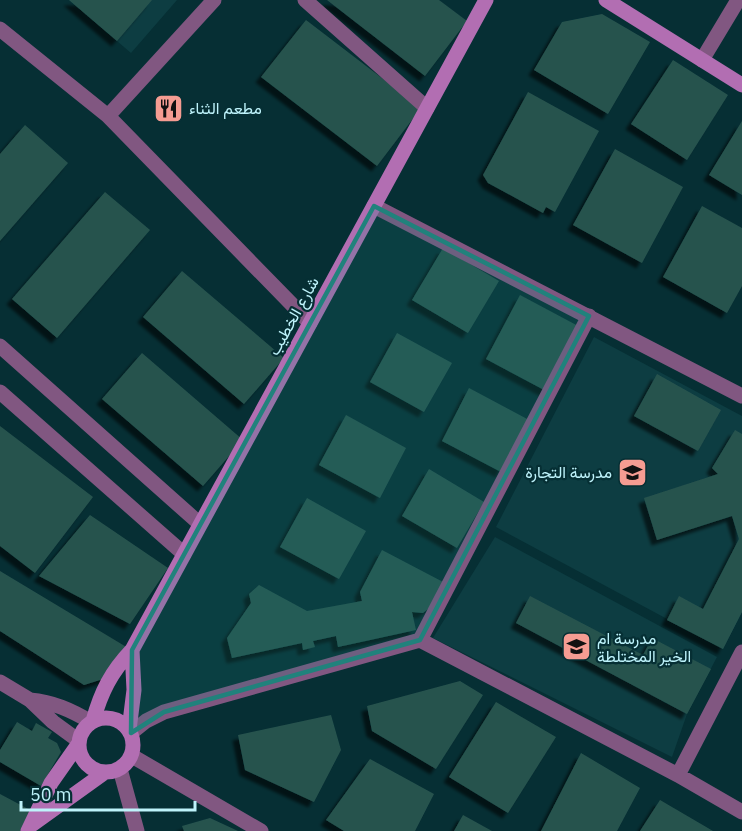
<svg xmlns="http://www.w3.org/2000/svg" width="742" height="831" font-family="'IBM Plex Sans',Vazirmatn,sans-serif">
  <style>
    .built { fill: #0d3d42 }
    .building { fill: #27534e; filter: url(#shadow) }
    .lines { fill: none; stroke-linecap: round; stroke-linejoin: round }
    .street { stroke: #815781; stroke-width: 15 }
    .secondary { stroke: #b26eb2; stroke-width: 15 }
    .marked { fill: #20827c; fill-opacity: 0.2; stroke: #20827c; stroke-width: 4.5; stroke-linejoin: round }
    .labels { text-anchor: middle; stroke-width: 4.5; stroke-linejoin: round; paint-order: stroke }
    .poi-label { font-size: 16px; fill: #bef3fb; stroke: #062f34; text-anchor: start }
    .street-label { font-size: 16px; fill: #bef3fb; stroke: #062f34 }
  </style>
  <defs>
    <filter id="shadow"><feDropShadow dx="-5.5" dy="5.5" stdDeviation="1.5" flood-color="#0009"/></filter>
  </defs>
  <rect width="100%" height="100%" fill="#062f34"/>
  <path class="built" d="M69,0H177L131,53Z
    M594,337L742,416V612L723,649L496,527Z
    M495,537L717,657L687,714L672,757L433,638Z"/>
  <path class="building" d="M69,0H152L117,41Z
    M327,0H439L467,21L425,76Z
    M602,14L650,42L608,114L534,70L562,22Z
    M306,20L421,108L377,166L261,77Z
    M673,60L728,95L687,160L631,124Z
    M528,92L599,131L555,212L546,207L543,213L488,183L483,175Z
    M742,121V195L709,175Z
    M25,125L68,163L0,241V154Z
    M615,149L683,187L642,263L573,225Z
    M105,192L150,230L57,338L12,299Z
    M702,206L742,228V286L727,313L663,277Z
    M443,248L499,281L468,333L412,300Z
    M182,271L284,358L244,404L143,317Z
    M520,295L580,327L546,391L486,359Z
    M397,333L452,363L424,412L370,382Z
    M142,353L243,440L203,486L102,399Z
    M657,374L721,410L698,451L634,416Z
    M469,388L529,420L501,472L442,441Z
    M346,415L406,448L380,498L319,465Z
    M0,426L93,497L35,573L0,546Z
    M735,430L742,434V612L723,649L667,620L679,596L703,609L739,539L732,516L657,540L644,498L718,474L712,468Z
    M429,469L484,502L457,548L402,516Z
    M307,498L366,531L339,579L280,547Z
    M90,515L168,568L130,624L39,576Z
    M382,550L445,583L433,605L423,613L412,612L416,630L338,647L336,636L313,641L315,647L303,650L302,643L232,658L227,638L251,603L249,594L259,585L307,611L362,601L360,592Z
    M0,571L133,651L119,674L84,685L0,631Z
    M530,596L643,655L652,638L711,669L687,714L516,623Z
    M460,681L483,695L436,769L372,731L367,706Z
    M496,702L556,737L508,813L449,777Z
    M331,715L341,750L314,802L245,770L238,735Z
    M17,722L32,731L36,723L52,732L48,738L57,743L61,752L41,786L0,762V750Z
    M581,753L640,788L617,831H541Z
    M370,759L434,794L415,831H344L326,820Z
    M0,794L32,811L21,831H0Z
    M660,800L713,831H640Z
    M463,815L492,831H454Z
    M210,818L238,831H184L182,826Z"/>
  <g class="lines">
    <path class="street" d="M305,0L427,108
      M0,29L108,116L310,323
      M702,60L738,0
      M108,116L214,0
      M374,206L742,396
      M589,316L420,640L678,775L742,652
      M0,346L200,524
      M0,392L184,554
      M0,682L30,700L53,722L79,741
      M30,700C53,702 71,710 91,722
      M131,733L146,721L164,712L420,640
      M132,756L261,831
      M120,769L137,831
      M678,775L742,812"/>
    <path class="secondary" d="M606,0L742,85
      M79 745a27 27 0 1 1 54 0a27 27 0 1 1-54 0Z
      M93,721C101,692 111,672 132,650L486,0
      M129,730L134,690L132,650
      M33,824L104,773
      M28,831L51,783L79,743"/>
  </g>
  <path class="marked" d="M374,206L589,316L420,640L164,712L131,733L132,650Z"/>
  <defs>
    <symbol id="restaurant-square" viewBox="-11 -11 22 22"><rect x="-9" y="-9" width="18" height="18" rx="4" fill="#f59c92" stroke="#062f34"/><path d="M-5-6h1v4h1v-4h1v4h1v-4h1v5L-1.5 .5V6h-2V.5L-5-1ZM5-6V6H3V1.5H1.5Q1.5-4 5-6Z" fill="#111"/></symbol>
    <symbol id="school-square" viewBox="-11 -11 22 22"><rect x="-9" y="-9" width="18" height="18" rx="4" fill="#f59c92" stroke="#062f34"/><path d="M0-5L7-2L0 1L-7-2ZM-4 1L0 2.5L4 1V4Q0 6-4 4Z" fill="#111"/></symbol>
  </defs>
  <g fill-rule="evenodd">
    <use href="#restaurant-square" x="152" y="92" width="33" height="33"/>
    <use href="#school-square" x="616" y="456" width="33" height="33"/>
    <use href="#school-square" x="560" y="630" width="33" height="33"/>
  </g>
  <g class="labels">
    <g class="poi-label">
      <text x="189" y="114">مطعم الثناء</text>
      <text x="612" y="478" text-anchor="end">مدرسة التجارة</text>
      <text x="597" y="644">مدرسة ام<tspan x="597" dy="18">الخير المختلطة</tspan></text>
    </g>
    <g class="street-label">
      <text transform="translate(293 316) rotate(-61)" y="6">شارع الخطيب</text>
    </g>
  </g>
  <path d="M21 801v9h174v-9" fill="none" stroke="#bef3fb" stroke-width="3"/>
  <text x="30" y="801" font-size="18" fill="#bef3fb" stroke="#062f34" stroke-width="4.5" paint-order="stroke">50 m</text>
</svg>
